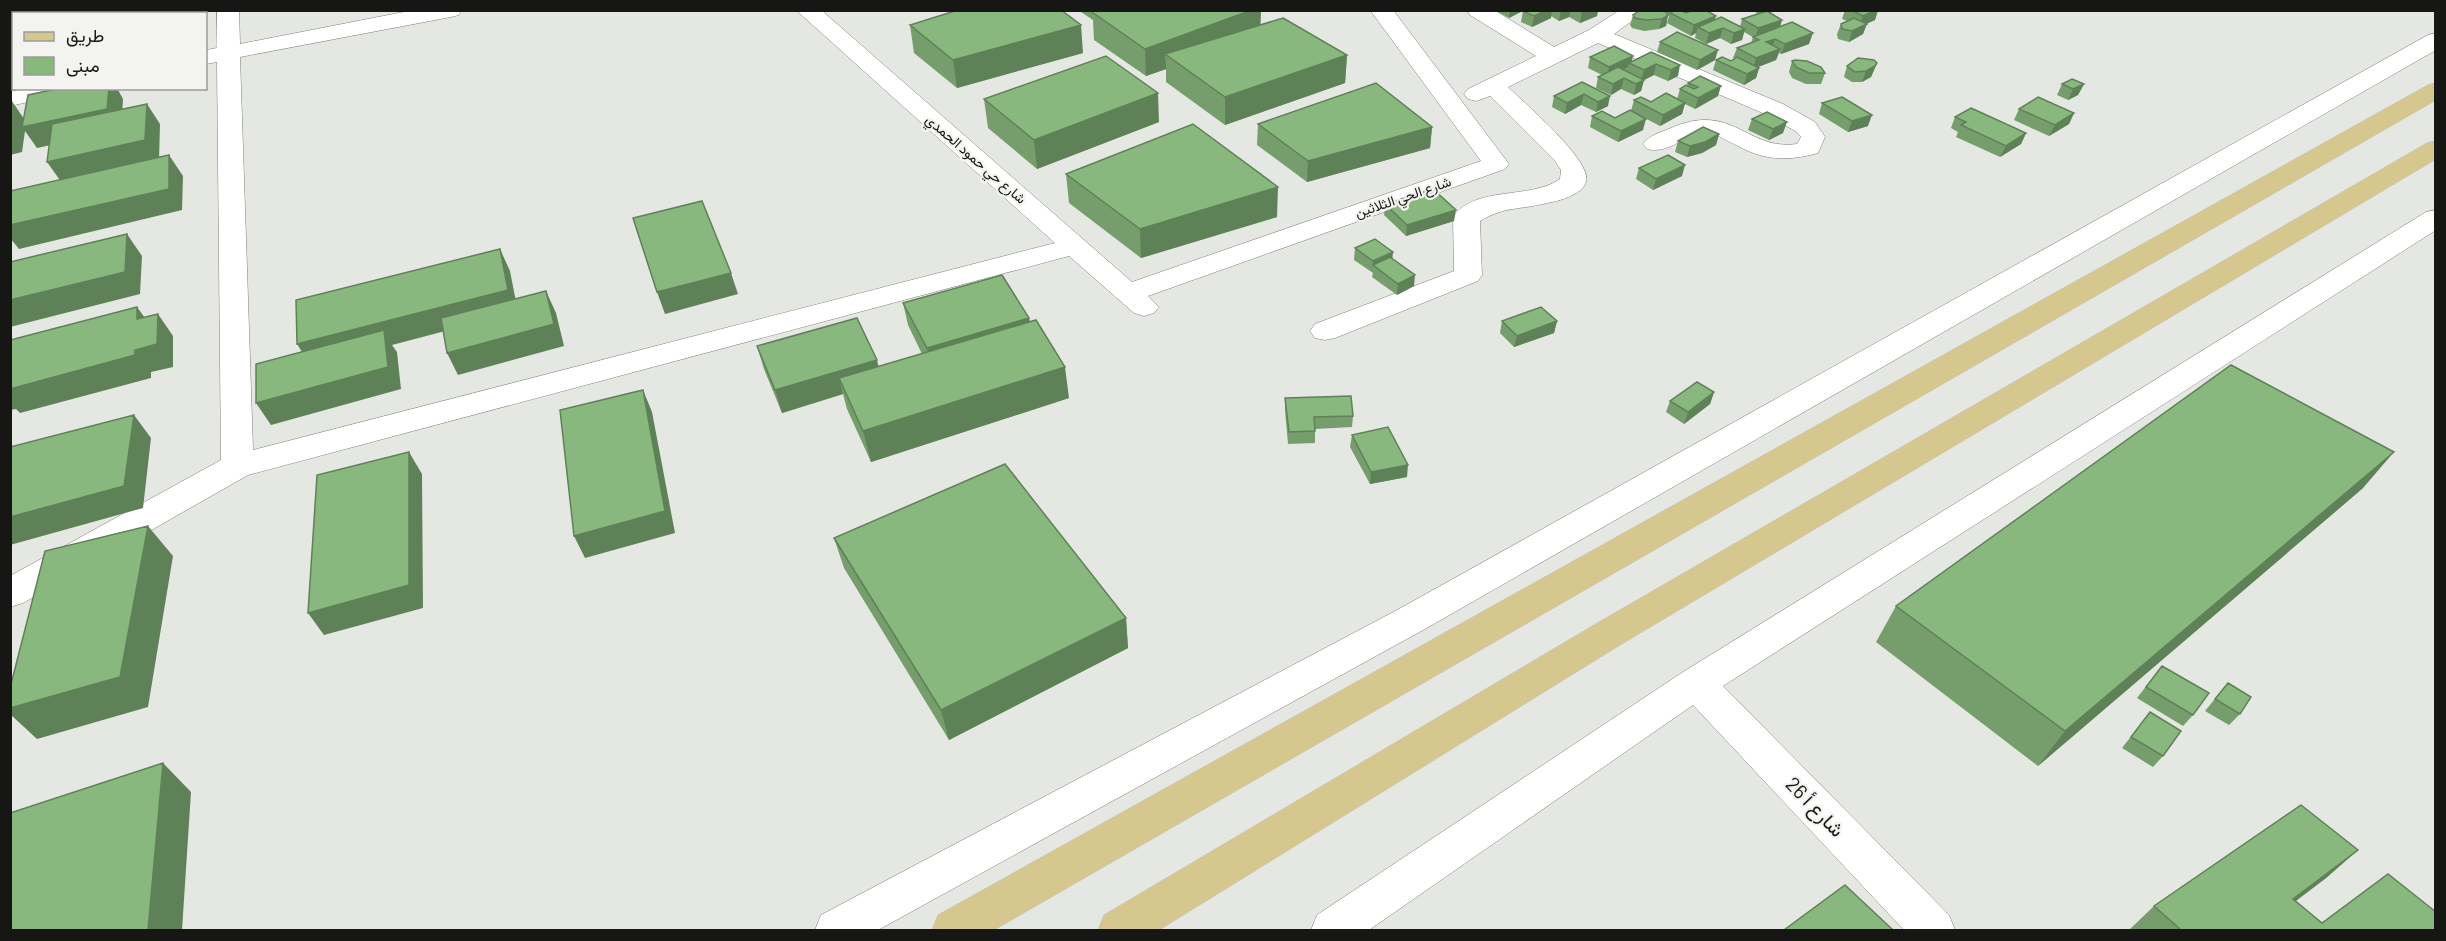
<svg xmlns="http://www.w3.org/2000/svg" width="2446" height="941" font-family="Barlow,Vazirmatn,sans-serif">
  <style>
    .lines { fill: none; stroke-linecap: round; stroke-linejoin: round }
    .minor-casing { stroke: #7f807c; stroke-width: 1 }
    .major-casing { stroke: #c2c3c2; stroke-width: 1 }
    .minor { fill: #fff; fill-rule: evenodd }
    .major { fill: #d5c78d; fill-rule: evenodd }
    .wall { fill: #759e6c }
    .shaded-wall { fill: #5f8158 }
    .building { fill: #88b87d; stroke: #5f8158; stroke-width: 1.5 }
    .labels { text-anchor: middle; stroke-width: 4.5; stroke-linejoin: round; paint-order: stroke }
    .far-street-label { font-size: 14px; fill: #161715; stroke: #f3f4ef }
    .near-street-label { font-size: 20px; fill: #161715; stroke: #f3f4ef }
  </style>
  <rect width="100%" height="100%" fill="#e5e7e2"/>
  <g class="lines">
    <defs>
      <path id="minor" d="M217,10H239L240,44L414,10H462L459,15L451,17L240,57L253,450L1055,243L796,10H821L1132,282L1481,161L1370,10H1393L1509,164L1505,169L1148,296L1159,307L1154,313L1144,316L1134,313L1069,256L248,475L23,603L10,607V576L221,460L217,62L206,64V50L217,48Z
        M1467,10H1494L1554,47L1589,30L1620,10H1647L1614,34L1783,104L1815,122L1825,137L1818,153C1789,161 1765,161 1738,146C1729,142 1718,134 1708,133C1686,132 1670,155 1647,149L1643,144C1649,135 1662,132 1671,128C1733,101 1746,151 1797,144L1801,137L1797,132L1765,114L1598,43L1508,87C1524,103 1593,161 1586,182C1582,195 1559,201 1547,203C1520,210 1505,206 1480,221L1482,275L1478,281L1335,338L1325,340L1315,338L1310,331L1315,324L1454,271L1453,217C1475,185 1531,200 1560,179L1561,170L1555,161L1490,96L1476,101L1468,99L1464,94L1468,89L1536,56L1470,15Z
        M2436,33V50L1425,629L878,930H815L821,915L1399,609L2428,35Z
        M25,88H73L69,93L10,106V92Z
        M2436,210V230L1723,686L1949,915L1955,930H1904L1693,705L1369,930H1311L1317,915L1683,672L2426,212Z"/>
      <path id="major" d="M2436,83V100L994,930H932L938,915L2428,85Z
        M2436,141V159L1620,645L1159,930H1098L1104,915L1594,625L2427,143Z"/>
    </defs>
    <use href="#minor" class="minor-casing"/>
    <use href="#major" class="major-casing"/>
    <use href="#minor" class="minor"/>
    <use href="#major" class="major"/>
  </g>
  <path class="wall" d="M1078,10H1261L1260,25L1347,55L1345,83L1225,125L1166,82V69L1146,76L1094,40L1093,20Z
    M1494,10H1598L1597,16L1580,23L1569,17L1559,21L1551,16V18L1532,27L1521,22L1523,11L1509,18Z
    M1647,10H1689V12L1740,27L1742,19L1759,14L1751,10H1775L1770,13L1780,27L1809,44L1781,54L1779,53L1776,60L1758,67L1759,68L1756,78L1744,85L1713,70L1716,60L1731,61L1734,59L1733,58L1737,48L1751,43L1753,37L1744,32L1742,40L1731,44L1720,38L1706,44L1695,38L1696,33L1691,36L1667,23L1669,16L1668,15L1666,26L1659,29L1644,31L1632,28L1630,25L1633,15Z
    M1845,10H1878L1875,20L1866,24L1863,34L1849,42L1838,39L1837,34L1841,24L1847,21L1842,19Z
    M910,25L1083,53L957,88L914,53Z
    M1660,42L1715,60L1697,70L1657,52Z
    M1651,52L1678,76L1668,81L1654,75L1644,80L1641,91L1634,95L1621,89L1611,95L1596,88L1598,77L1602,75L1588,68L1590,57L1633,56L1631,62Z
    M1792,61L1825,73L1821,84H1806L1792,78L1789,72Z
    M1877,63L1871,77L1862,82H1852L1844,77L1847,66Z
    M1582,82L1608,106L1596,112L1581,105L1565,114L1552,107L1554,96Z
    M1688,83L1718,96L1695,109L1685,104L1682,114L1660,126L1631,111L1634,100L1651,102L1677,99L1680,89L1687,86Z
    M2062,84H2084L2078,95L2068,100L2057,95Z
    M984,99L1159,122L1037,169L988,128Z
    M1822,103L1868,126L1848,132L1819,114Z
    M2019,109L2074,113L2069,124L2049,136L2014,120Z
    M1592,116L1615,118L1643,130L1618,142L1590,127Z
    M1955,117L2026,133L2021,144L2000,157L1956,137L1958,132L1951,128Z
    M1752,119L1783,133L1769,140L1748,130Z
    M1258,124L1432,127L1430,148L1307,182L1257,145Z
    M1719,134L1716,145L1702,153L1687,157L1675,152L1678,141Z
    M1639,168L1682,176L1653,190L1636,179Z
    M1066,174L1277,217L1141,258L1069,203Z
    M1385,204L1454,221L1406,236L1384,215Z
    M1355,248L1393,259L1414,286L1397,295L1372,277L1373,273L1354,260Z
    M903,303L1029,318L1030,322L1069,398L871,462L847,409L843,394L782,413L764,369L757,346L878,367L922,354L908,325Z
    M1502,321H1557L1554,333L1514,347L1500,333Z
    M1714,392L1710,404L1684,424L1666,412L1670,401Z
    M1285,398L1353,416L1352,427L1315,429V443L1288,444L1285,410Z
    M1352,435L1407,477L1370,484L1350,447Z
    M2363,488L2038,766L1876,642L1896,606Z
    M834,538L1126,618L1128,648L949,740L844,568Z
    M2162,666L2193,715L2183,726L2137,698Z
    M2228,683L2240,714L2229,725L2205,711Z
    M2150,712L2163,756L2153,767L2122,748Z
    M2358,850L2326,878L2296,901L2322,923L2436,930H2129L2154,906Z"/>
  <path class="shaded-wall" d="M10,10H18V14H14V26H10Z
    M149,10H161V14H149Z
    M1252,10H1261L1260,35L1165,54L1166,69L1146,76L1145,49Z
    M1510,10H1524L1509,18Z
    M1547,10H1552L1551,18L1532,27L1534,16Z
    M1561,10H1571L1569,17L1559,21Z
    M1587,10H1598L1597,16L1580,23L1582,12Z
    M1679,10H1689L1688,14Z
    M1766,10H1775L1764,16Z
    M1876,10H1878L1875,20L1859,27L1863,16Z
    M1668,15L1666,26L1659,29L1662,19Z
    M1716,16L1713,26L1698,27L1696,33L1691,36L1694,25Z
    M1782,20L1779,31L1755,39L1758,28Z
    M1867,24L1863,34L1849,42L1852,31Z
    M1081,25L1083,53L957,88L953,60Z
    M1723,28L1720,38L1706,44L1709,33Z
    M1745,29L1742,40L1731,44L1734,33Z
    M10,32L14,36V48L10,65Z
    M1813,33L1809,44L1781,54L1785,44Z
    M1775,39L1772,49L1766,42Z
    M1780,49L1776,60L1753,69L1756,58Z
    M1718,50L1715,60L1697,70L1700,60Z
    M1347,55L1345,83L1225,125V97Z
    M1633,56L1631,64L1629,63L1628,67L1607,78L1609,67Z
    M1877,63L1871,77L1862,82L1866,71Z
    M1656,64L1654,75L1644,80L1641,91L1634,95L1636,84L1641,81L1644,70Z
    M1680,65L1678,76L1668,81L1671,70Z
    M1759,68L1756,78L1744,85L1747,74Z
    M1624,78L1621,89L1611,95L1613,84Z
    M2084,84L2078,95L2068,100L2073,89Z
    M1721,86L1718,96L1695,109L1698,98Z
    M109,88H117L123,99L121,130L37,148L25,131L22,152L10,155V110L12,101L26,122Z
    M1158,93L1159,122L1037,169L1034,140Z
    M1584,94L1581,105L1565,114L1567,103Z
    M1610,96L1608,106L1596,112L1598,102Z
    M1685,103L1682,114L1660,126L1663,115Z
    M147,104L160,124L159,161L62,183L47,162Z
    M2074,113L2069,124L2049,136L2055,125Z
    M1872,115L1868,126L1848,132L1852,121Z
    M1646,119L1643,130L1618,142L1621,131Z
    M1787,122L1783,133L1769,140L1773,129Z
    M1432,127L1430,148L1307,182L1308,161Z
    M2026,133L2021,144L2000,157L2006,146Z
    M1719,134L1716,145L1702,153L1687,157L1690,146Z
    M169,155L183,176L182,210L19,249L10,238V225Z
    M1685,165L1682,176L1653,190L1656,179Z
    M1278,187L1277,217L1141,258L1140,229Z
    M1456,210L1454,221L1406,236L1407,225Z
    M127,234L142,256L140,294L10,327V300Z
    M500,249L510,271L518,312L392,345L397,352L401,389L271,425L256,403L311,366L297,344Z
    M1393,252L1392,263L1373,265L1372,273L1373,261Z
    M731,273L738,294L665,314L657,292Z
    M1415,275L1414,286L1397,295L1398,284Z
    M546,291L556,313L564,346L458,375L447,353Z
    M137,307L153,329L137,319Z
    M158,314L173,336V367L151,372V378L20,413L16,409L10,410V389L135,350Z
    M1029,318L1032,340L931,370L927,348Z
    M1557,321L1554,333L1514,347L1517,336Z
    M877,360L882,382L839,378L843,394L782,413L775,390Z
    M1065,367L1069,398L871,462L863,431Z
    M643,390L652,412L675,533L585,558L574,536Z
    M1714,392L1710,404L1684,424L1688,412Z
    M134,415L151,438L143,508L10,545V517Z
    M409,452L422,474L423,608L324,635L308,613Z
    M2394,452L2363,488L2038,766L2065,731Z
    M1408,465L1407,477L1370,484L1371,472Z
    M148,526L173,556L148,707L37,739L10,714V708Z
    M1126,618L1128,648L949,740L941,710Z
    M163,763L191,792L182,930H148Z
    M2358,850L2326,878L2262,926L2293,899Z"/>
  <path class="building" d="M43,10H149V14H42Z
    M958,10H1061L1081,25L953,60L910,25Z
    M1097,10H1252L1145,49L1092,12Z
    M1524,10H1547L1534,16L1523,11Z
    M1658,10L1666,12L1668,15L1662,19L1646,20L1635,18L1633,15L1639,11Z
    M1675,10H1680L1686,13L1693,10H1705L1716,16L1694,25L1670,13Z
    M1851,10H1876L1863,16Z
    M1767,11L1782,20L1758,28L1742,19Z
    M1721,17L1745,29L1734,33L1723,28L1709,33L1698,27Z
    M1283,18L1347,55L1225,97L1165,54Z
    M1854,18L1867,24L1852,31L1842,29L1841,24Z
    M1792,22L1813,33L1785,44L1775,39L1766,42L1780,49L1756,58L1737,48L1759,40L1753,37Z
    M1677,32L1718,50L1700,60L1660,42Z
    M1614,46L1633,56L1609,67L1590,57Z
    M1651,52L1680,65L1671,70L1656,64L1644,70L1629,63Z
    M1106,56L1158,93L1034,140L984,99Z
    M1722,57L1731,61L1737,57L1759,68L1747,74L1716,60Z
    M1858,58L1874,60L1877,63L1875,66L1866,71L1855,72L1847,66Z
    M1795,60L1807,61L1821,67L1825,73H1809L1796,67L1792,61Z
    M1618,67L1644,80L1636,84L1624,78L1613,84L1598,77Z
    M1700,76L1721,86L1698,98L1680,89L1686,85L1694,89L1698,87L1688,83Z
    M2072,79L2084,84L2073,89L2062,84Z
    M1582,82L1610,96L1598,102L1584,94L1567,103L1554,96Z
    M1376,83L1432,127L1308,161L1258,124Z
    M61,88H109L107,109L22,127L28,95Z
    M1666,93L1685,103L1663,115L1634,100L1641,97L1651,102Z
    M1842,97L1872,115L1852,121L1822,103Z
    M2038,97L2074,113L2055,125L2019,109Z
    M147,104L145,140L47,162L52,124Z
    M1971,108L2026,133L2006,146L1961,125L1966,122L1955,117Z
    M1630,110L1646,119L1621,131L1592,116L1602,111L1615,118Z
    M1767,112L1787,122L1773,129L1752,119Z
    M1193,124L1278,187L1140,229L1066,174Z
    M1703,127L1719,134L1705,142L1690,146L1678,141Z
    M169,155V189L10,225V191Z
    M1668,155L1685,165L1656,179L1639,168Z
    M1433,189L1456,210L1407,225L1385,204Z
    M702,201L731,273L657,292L633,218Z
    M127,234L125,272L10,300V262Z
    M1375,239L1393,252L1373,261L1355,248Z
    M500,249L508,290L297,344L296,300Z
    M1390,257L1415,275L1398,284L1373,265Z
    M1002,275L1029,318L927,348L903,303Z
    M546,291L554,324L447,353L441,318Z
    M137,307V319L158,314L157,344L135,350V355L10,389V340Z
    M1541,307L1557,321L1517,336L1502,321Z
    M857,318L877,360L775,390L757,346Z
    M1036,320L1065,367L863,431L839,378Z
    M384,330L388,367L256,403V364Z
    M2231,365L2394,452L2065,731L1896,606Z
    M1697,382L1714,392L1688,412L1670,401Z
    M643,390L665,511L574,536L560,410Z
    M1351,396L1353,416L1314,417L1315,431L1289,432L1285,398Z
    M134,415L124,486L10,517V447Z
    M1388,427L1408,465L1371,472L1352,435Z
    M409,452V585L308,613L317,475Z
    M1005,464L1126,618L941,710L834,538Z
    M148,526L120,677L10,708V688L45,551Z
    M2162,666L2209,693L2193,715L2146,687Z
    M2228,683L2251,697L2240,714L2215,699Z
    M2150,712L2181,731L2163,756L2131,737Z
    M163,763L148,930H10V813Z
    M2301,805L2358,850L2293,899L2322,923L2388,874L2436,912V930H2181L2154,906Z
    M1845,885L1893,930H1784Z"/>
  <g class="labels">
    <g class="far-street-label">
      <text transform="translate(976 159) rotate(41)" y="5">شارع حي حمود الحمدي</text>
      <text transform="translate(1403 197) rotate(-19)" y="5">شارع الحي الثلاثين</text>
    </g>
    <g class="near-street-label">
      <text transform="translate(1815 807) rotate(46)" y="7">شارع أ 26</text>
    </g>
  </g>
  <rect width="2446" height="941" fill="none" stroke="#161715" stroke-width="24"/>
  <rect x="12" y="12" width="195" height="78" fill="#f3f4ef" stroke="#9b9c98" stroke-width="1.5"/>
  <rect x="24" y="32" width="30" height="9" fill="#d5c78d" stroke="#9b9c98" stroke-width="1.5"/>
  <text x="66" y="42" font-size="18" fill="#161715">طريق</text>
  <rect x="24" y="57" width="30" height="18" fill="#88b87d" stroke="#9b9c98" stroke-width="1.5"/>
  <text x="66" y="72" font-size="18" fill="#161715">مبنى</text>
</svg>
